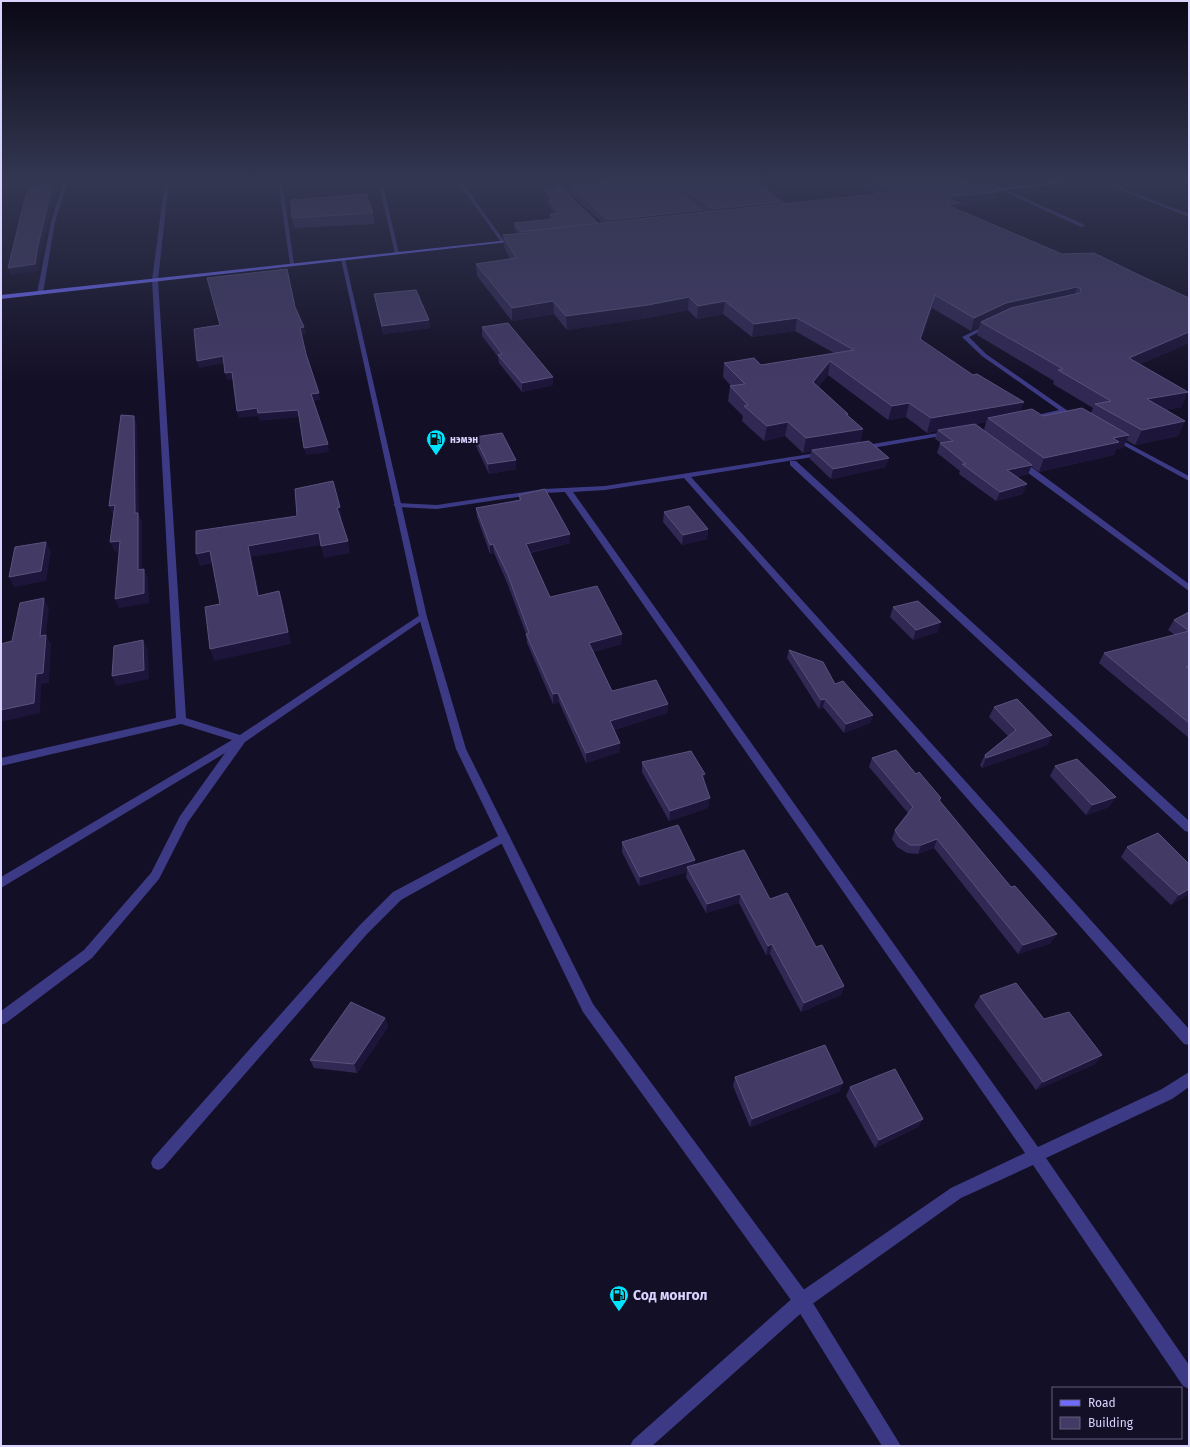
<svg xmlns="http://www.w3.org/2000/svg" width="1190" height="1447" font-family="'Fira Sans',sans-serif">
  <style>
    .lines { fill: none; stroke-linecap: round; stroke-linejoin: round }
    .service { fill: #3d3a85; fill-rule: evenodd }
    .minor { fill: #3d3a85; fill-rule: evenodd }
    .tertiary { fill: #3d3a85; fill-rule: evenodd }
    .secondary { fill: #6f6bff; fill-rule: evenodd }
    .wall { fill: #312854; fill-rule: evenodd }
    .shaded-wall { fill: #1d163a }
    .building { fill: #433a66; stroke: #5a527e }
    .labels { text-anchor: middle; stroke-width: 4; stroke-linejoin: round; paint-order: stroke }
    .far-poi-label { font-size: 10px; font-weight: bold; fill: #d9d4ff; stroke: #130f26; text-anchor: start }
    .near-poi-label { font-size: 14px; font-weight: bold; fill: #d9d4ff; stroke: #130f26; text-anchor: start }
  </style>
  <rect width="100%" height="100%" fill="#130f26"/>
  <g class="lines">
    <path class="service" d="M1002,188L1085,225V226L1081,227L1001,190Z
      M504,833L508,834L510,837L508,840L401,900L367,934L163,1168L158,1170L153,1168L151,1163L153,1158L359,926L393,892Z"/>
    <path class="minor" d="M64,181H68L55,222L43,293L40,295L37,293L51,222Z
      M165,181H169L158,280L186,718L240,735L420,615H426L427,617L245,742L188,822L159,879L92,958L6,1023L1,1025V1011L84,950L151,873L180,816L225,753L1,888V877L232,740L181,724L1,766V758L176,718L152,280Z
      M278,181H282L294,264L292,265L290,264Z
      M378,181H382L399,254L395,253Z
      M457,181H461L505,242H501Z
      M551,181H555L572,196V198H568Z
      M746,181H751L796,210L792,211Z
      M854,181H859L894,200L890,201Z
      M981,181H986L1004,189L1001,190Z
      M988,324L993,325L969,337L986,354L1068,411V413L1028,419V417L1059,410L982,356L962,337Z
      M950,431L952,432V434L861,450L858,448L861,446Z
      M1114,436L1189,476V481L1112,439L1111,438Z
      M823,452L827,454L825,455L691,477L1189,1029V1045L1184,1044L684,478L605,490L573,492L1038,1147L1162,1089L1189,1072V1087L1172,1099L1046,1158L1189,1365V1389L1183,1386L1033,1165L961,1198L808,1307L652,1446H630L633,1440L796,1295L951,1188L1025,1153L565,492L544,493L437,509L397,507L393,505L397,503L437,505L544,489L605,486Z
      M1016,460H1022L1189,584V591L1016,464Z
      M790,461H796L1189,821V832L1185,831L790,465Z"/>
    <path class="tertiary" d="M1098,181H1103L1189,214V217Z
      M343,258L345,259L427,617L466,749L593,1004L808,1295L901,1446H882L796,1307L583,1012L456,749L419,617L341,259Z"/>
    <path class="secondary" d="M1067,181H1080L980,192L978,191Z
      M519,239L517,241L1,299V295Z"/>
  </g>
  <path class="wall" d="M604,181H755L780,204L885,193L863,181H966L970,183V184L995,202L958,206L957,210L1189,343L1140,364L1182,407L1165,410L1185,421L1178,436L1135,445L1126,440L1123,448L1116,449L1114,455L1039,472L1031,466L1028,474L1016,477L1023,494L996,501L959,474L960,471L937,453L940,443H941L935,439L937,431L927,433L906,417L888,420L828,375L818,387L848,414V416L863,429L860,442L886,467L831,479L810,459L811,451L803,453L785,436L764,441L742,421L743,416L728,401L730,386H731L723,377L724,363L761,365L834,353L795,331L752,337L723,314L697,319L688,310L647,318L567,330L554,314L512,321L477,276L476,264L510,259L504,247L503,235L519,234L514,229V223L550,220V214H556L548,205V200H550L546,195V190L598,224L603,223L570,193V186L604,183ZM683,195L706,212H703V210ZM932,308L971,331L979,327L977,335L1054,381L1053,384L1093,408L1091,413L1043,416L1020,411L1024,402L973,375L921,340ZM986,422L984,430L976,424Z
    M1113,181H1188L1131,188Z
    M373,213L375,224L294,228L292,218Z
    M374,294L429,320L430,328L383,334Z
    M482,327L553,385L522,392L499,363L498,357L482,336Z
    M475,437L516,460V469L489,474L476,446Z
    M519,495L570,543L530,553L550,597L622,634L621,644L593,652L612,691L668,704L667,713L614,730L620,743V752L586,763L559,702L553,704L527,643L526,634L508,585L494,553L490,554L477,517L476,508L519,500Z
    M664,512L708,529L707,539L682,545L663,522Z
    M893,607L938,632L913,640L890,617Z
    M1189,612V738L1099,663L1104,653L1175,635L1168,630L1174,620Z
    M789,650L835,684L873,715L870,723L844,733L823,707L819,709L787,658Z
    M994,707L1052,735L1047,745L982,768L980,765L985,755L1008,736L989,717Z
    M872,758L916,774L941,798L940,801L1051,943L1018,954L934,848L918,854L907,853L897,847L892,839L895,830L908,813L869,767Z
    M642,762L708,808L669,821L642,772Z
    M1055,766L1116,797L1109,807L1086,815L1050,776Z
    M622,842L695,860L694,865L770,899L816,947L844,986L841,995L801,1012L770,954L766,955L739,903L706,913L686,877L687,872L639,886L622,852Z
    M1127,847L1189,864V894L1171,905L1121,857Z
    M980,996L1044,1019L1102,1055L1095,1064L1036,1090L974,1006Z
    M385,1018L388,1027L357,1073L314,1068L310,1060Z
    M735,1077L840,1091L750,1127L733,1086Z
    M850,1087L923,1119L918,1127L875,1148L846,1096Z"/>
  <path class="shaded-wall" d="M1143,181H1188L1131,188L1133,182Z
    M53,182L56,189L40,257L38,271L11,275L8,268L37,250Z
    M970,183L968,190L892,197L894,190Z
    M998,192L995,202L958,206L956,214L944,216L946,197Z
    M781,202L780,209L712,216L713,209Z
    M703,210L702,217L608,228V220Z
    M598,223L527,233L526,231V237H521V232Z
    M1077,287L1073,300L981,322L979,327L971,331L974,318L1006,303Z
    M935,295L932,308L917,353L920,339Z
    M689,297L688,310L647,318L567,330L566,316Z
    M553,301L554,314L512,321V308Z
    M725,301L723,314L697,319L698,306Z
    M797,318L795,331L752,337L754,324Z
    M429,320L430,328L383,334L382,326Z
    M304,327L306,334L302,335L300,328Z
    M1189,332V343L1123,371L1129,358Z
    M223,356L225,363L199,368L197,361Z
    M830,361L828,375L810,397L813,382Z
    M232,372L234,379L227,380L225,373Z
    M553,377V385L522,392V383Z
    M1188,392L1182,407L1140,414L1147,399Z
    M319,393L320,400L313,401L311,394Z
    M1024,402L1019,417L988,418L986,422L939,431L938,430L937,431L927,433L931,418Z
    M909,403L906,417L888,420L892,406Z
    M257,408L298,410L299,417L260,421L258,416L239,418L237,411Z
    M134,416L137,425L139,515L142,522V579L138,570L135,513Z
    M1185,421L1178,436L1135,445L1142,430Z
    M788,422L785,436L764,441L767,426Z
    M863,429L860,444L812,450L811,451L803,453L806,438Z
    M1129,435L1123,448L1116,449L1114,455L1039,472L1044,458L1113,438Z
    M328,444L329,452L306,455L304,448Z
    M889,458L886,467L831,479L833,469Z
    M516,460V469L489,474L488,464Z
    M1032,465L1028,474L1004,479L1007,470Z
    M1027,484L1023,494L996,501L1000,492Z
    M115,505L119,514L113,515L109,506Z
    M340,507L342,519H340L337,508Z
    M708,529L707,539L682,545L683,535Z
    M319,533L322,545L252,557L262,608L258,596L248,546Z
    M570,534V543L527,553L526,544Z
    M120,541L124,550L115,552L110,542Z
    M348,541L350,553L324,558L321,546Z
    M46,542L51,552L46,581L14,587L9,577Z
    M493,544L494,553L490,554V545Z
    M210,551L214,563L200,566L196,554Z
    M144,569L148,578L149,603L119,608L115,599Z
    M279,591L283,603L291,644L214,661L210,649Z
    M44,598L49,608L46,635L51,644L49,683L41,684L40,713L1,722V710L36,674Z
    M941,622L938,632L913,640L916,630Z
    M622,634L621,644L589,653V643Z
    M143,640L148,650L149,679L116,686L112,676Z
    M558,693L559,702L553,704V694Z
    M825,699L823,707L819,709L821,700Z
    M668,704L667,713L610,731V721Z
    M873,715L870,723L844,733L846,724Z
    M1052,735L1047,745L982,768L986,758Z
    M620,743V752L586,763V753Z
    M705,774L704,783L702,775Z
    M1116,797L1109,807L1086,815L1092,805Z
    M710,798L708,808L669,821L670,811Z
    M937,839L934,848L918,854L921,845Z
    M695,860L694,870L687,867V872L639,886L640,877Z
    M1189,889V894L1171,905L1179,895Z
    M740,894L739,903L706,913L707,904Z
    M1057,934L1051,943L1018,954L1023,945Z
    M772,944L770,954L766,955L768,946Z
    M844,986L841,995L801,1012L804,1003Z
    M385,1018L388,1027L357,1073L354,1064Z
    M1102,1055L1095,1064L1036,1090L1043,1082Z
    M843,1083L840,1091L750,1127L752,1119Z
    M923,1119L918,1127L875,1148L879,1140Z"/>
  <path class="building" d="M605,181H664L703,210L608,220L570,186L607,182Z
    M674,181H755L763,186L781,202L713,209Z
    M877,181H966L970,183L894,190Z
    M1130,181H1143L1133,182Z
    M53,182L37,250L35,264L8,268L27,190Z
    M980,183L998,192L946,197L959,203L947,205L1062,254L1094,253L1139,275L1189,298V332L1129,358L1188,392L1147,399L1185,421L1142,430L1095,404L1111,401L1058,370L1063,369L981,322L1011,308L1080,293L1081,289L1077,287L1006,303L974,318L935,295L920,339L973,375L977,374L1024,402L931,418L909,403L892,406L830,361L813,382L848,414H846L863,429L806,438L788,422L767,426L744,406L748,405L730,386L745,384L724,363L754,358L761,365L854,350L797,318L754,324L725,301L698,306L689,297L648,305L566,316L553,301L512,308L476,264L516,258L503,235L527,233L526,231Z
    M562,189L598,223L521,232L514,223L554,219L550,214L560,213L548,200H553L546,190Z
    M366,194L373,213L292,218L291,200Z
    M287,269L295,307L304,327L300,328L306,354L319,393L311,394L328,444L304,448L298,410L258,413L257,408L237,411L232,372L225,373L223,356L197,361L194,329L220,325L207,278Z
    M416,290L429,320L382,326L374,294Z
    M508,323L553,377L522,383L498,355L502,354L482,327Z
    M1082,408L1129,435L1113,438L1119,442L1044,458L988,418L1032,409L1043,416Z
    M121,415L134,416L135,513H138V570L144,569V593L115,599L120,541L110,542L115,505L109,506Z
    M975,424L1032,465L1007,470L1027,484L1000,492L962,464H966L940,443L953,441L938,430Z
    M502,433L516,460L488,464L475,437Z
    M869,441L889,458L833,469L812,450Z
    M333,481L340,507L337,508L348,541L321,546L319,533L248,546L258,596L279,591L288,632L210,649L205,607L220,604L210,551L196,554V531L297,516L295,489Z
    M545,489L570,534L526,544L550,597L597,586L622,634L589,643L612,691L656,680L668,704L610,721L620,743L586,753L558,693L553,694L526,634L529,633L508,575L493,544L490,545L476,508L521,500L519,495Z
    M689,506L708,529L683,535L664,512Z
    M46,542L41,571L9,577L15,547Z
    M44,598L40,636L46,635L43,673L36,674L34,703L1,710V644L12,641L20,603Z
    M918,601L941,622L916,630L893,607Z
    M1189,612V631L1174,620Z
    M1189,631V666L1186,667L1189,669V723L1104,653Z
    M143,640L144,670L112,676L114,646Z
    M789,650L823,662L835,684L843,681L873,715L846,724L825,699L821,700Z
    M1017,699L1052,735L986,758L985,755L1016,730L994,707Z
    M896,750L916,774L919,772L941,798L939,800L1011,887L1015,886L1057,934L1023,945L937,839L921,845H910L900,838L895,830L913,807L872,758Z
    M691,751L705,774L702,775L710,798L670,811L642,762Z
    M1077,759L1116,797L1092,805L1055,766Z
    M678,825L695,860L640,877L622,842Z
    M1158,833L1189,864V889L1179,895L1127,847Z
    M744,850L770,899L787,893L816,947L822,945L844,986L804,1003L772,944L768,946L740,894L707,904L687,867Z
    M1016,983L1044,1019L1069,1012L1102,1055L1043,1082L980,996Z
    M351,1002L385,1018L354,1064L310,1060Z
    M825,1045L843,1083L752,1119L735,1077Z
    M895,1069L923,1119L879,1140L850,1087Z"/>
  <linearGradient id="sky" x2="0" y2="1"><stop stop-color="#0a0815"/><stop offset="0.47" stop-color="#333752"/><stop offset="1" stop-color="#333752" stop-opacity="0"/></linearGradient>
  <rect width="1190" height="383" fill="url(#sky)"/>
  <defs>
    <symbol id="fuel-pin" viewBox="-11 -11 22 30"><path d="M0 17L-7.5 6A9.5 9.5 0 1 1 7.5 6Z" fill="#00e5ff" stroke="#130f26"/><path d="M-5.5-6h7V0h2V4h1.3V-2.5L3-4.5l.8-.8L6-3V5H2.5V1h-1V6h-7ZM-4.2-4.7v3.2H.2V-4.7Z" fill="#111"/></symbol>
  </defs>
  <g fill-rule="evenodd">
    <use href="#fuel-pin" x="425" y="428" width="22" height="30"/>
    <use href="#fuel-pin" x="608" y="1284" width="22" height="30"/>
  </g>
  <g class="labels">
    <g class="far-poi-label">
      <text x="450" y="443">нэмэн</text>
    </g>
    <g class="near-poi-label">
      <text x="633" y="1300">Сод монгол</text>
    </g>
  </g>
  <rect width="1190" height="1447" fill="none" stroke="#d9d4ff" stroke-width="4"/>
  <rect x="1052" y="1387" width="130" height="52" fill="#130f26" stroke="#625e7d"/>
  <rect x="1060" y="1400" width="20" height="6" fill="#6f6bff" stroke="#625e7d"/>
  <text x="1088" y="1407" font-size="12" fill="#d9d4ff">Road</text>
  <rect x="1060" y="1417" width="20" height="12" fill="#433a66" stroke="#625e7d"/>
  <text x="1088" y="1427" font-size="12" fill="#d9d4ff">Building</text>
</svg>
